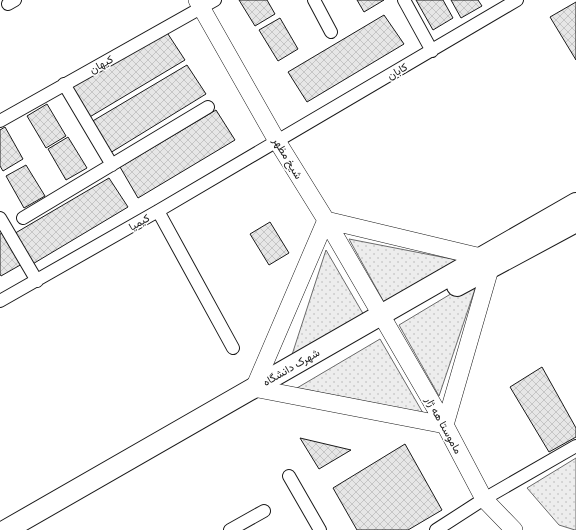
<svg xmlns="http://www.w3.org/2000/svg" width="576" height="530" font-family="'IBM Plex Sans',Vazirmatn,sans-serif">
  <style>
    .grass { fill: url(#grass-dots); stroke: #6a6a6a }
    .building { fill: url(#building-cross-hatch); stroke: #1a1a1a }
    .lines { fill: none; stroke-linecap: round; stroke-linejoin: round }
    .street-casing { stroke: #1a1a1a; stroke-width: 14 }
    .secondary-casing { stroke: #1a1a1a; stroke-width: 18 }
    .primary-casing { stroke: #1a1a1a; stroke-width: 22 }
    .street { stroke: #fff; stroke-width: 12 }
    .secondary { stroke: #fff; stroke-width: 17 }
    .primary { stroke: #fff; stroke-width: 20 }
    .labels { text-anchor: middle; stroke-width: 3; stroke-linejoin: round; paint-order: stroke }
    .street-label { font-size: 11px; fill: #1a1a1a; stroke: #fff }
  </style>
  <defs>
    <pattern id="grass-dots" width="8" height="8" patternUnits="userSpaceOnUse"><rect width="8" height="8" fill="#ededed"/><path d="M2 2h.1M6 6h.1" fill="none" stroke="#cbcbcb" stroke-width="1.8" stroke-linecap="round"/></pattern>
    <pattern id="building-cross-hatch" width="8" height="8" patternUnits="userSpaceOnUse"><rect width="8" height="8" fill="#e6e6e6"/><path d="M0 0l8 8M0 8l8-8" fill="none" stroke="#c5c5c5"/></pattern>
  </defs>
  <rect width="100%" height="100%" fill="#fff"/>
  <path class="grass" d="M349,239L462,261L385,304Z
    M326,250L365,317L289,364Z
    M479,277L439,396L399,325Z
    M380,339L423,413L297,388Z
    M576,458V530H575L559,525L527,488Z"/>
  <path class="building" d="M239,0H267L275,14L255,26Z
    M357,0H384L364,12Z
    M416,0H443L453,18L433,30Z
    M451,0H478L482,6L461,18Z
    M576,2V60L550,17Z
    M384,15L404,44L307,102L288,72Z
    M280,18L298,49L278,61L259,30Z
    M166,31L185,60L88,118L69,88Z
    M187,65L206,94L110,153L91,122Z
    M47,104L66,136L46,148L27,116Z
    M216,110L235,140L138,198L120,167Z
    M5,127L23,159L3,171L0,166V130Z
    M68,137L87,168L66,180L48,149Z
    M26,165L45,196L24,208L6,176Z
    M109,178L128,207L31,265L12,235Z
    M270,222L289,253L269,265L250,234Z
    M3,233L22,264L1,276L0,274V234Z
    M542,367L576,428V437L549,452L510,387Z
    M300,438L351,450L319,469Z
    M405,444L442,510L408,530H357L333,488Z"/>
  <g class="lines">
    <defs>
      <path id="street" d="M314,0L331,32
        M404,0L432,51
        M8,4L15,0
        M64,84L112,165
        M0,121L215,0
        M158,211L233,348
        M0,218L37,281
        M23,218L208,107
        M0,301L158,211L517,0
        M289,476L320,530
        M230,530L264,511
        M436,530L484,499L576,446"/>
      <path id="secondary" d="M197,0L277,141L326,220L445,425L484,499L514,530
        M326,220L481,257L490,269L445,425L254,388Z"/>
      <path id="primary" d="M457,286L576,222
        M6,530L576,203"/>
    </defs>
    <use href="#street" class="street-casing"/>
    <use href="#secondary" class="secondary-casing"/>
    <use href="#primary" class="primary-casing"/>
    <use href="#street" class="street"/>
    <use href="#secondary" class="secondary"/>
    <use href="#primary" class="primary"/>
  </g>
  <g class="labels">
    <g class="street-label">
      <text transform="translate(101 64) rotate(-29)" y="4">کیهان</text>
      <text transform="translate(397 71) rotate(-30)" y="4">کابان</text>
      <text transform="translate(288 158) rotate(59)" y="4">شیخ مظهر</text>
      <text transform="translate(139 222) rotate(-30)" y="4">کیمیا</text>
      <text transform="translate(291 367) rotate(-30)" y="4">شهرک دانشگاه</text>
      <text transform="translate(444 425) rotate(61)" y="4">ماموستا هه ژار</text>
    </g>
  </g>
</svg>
